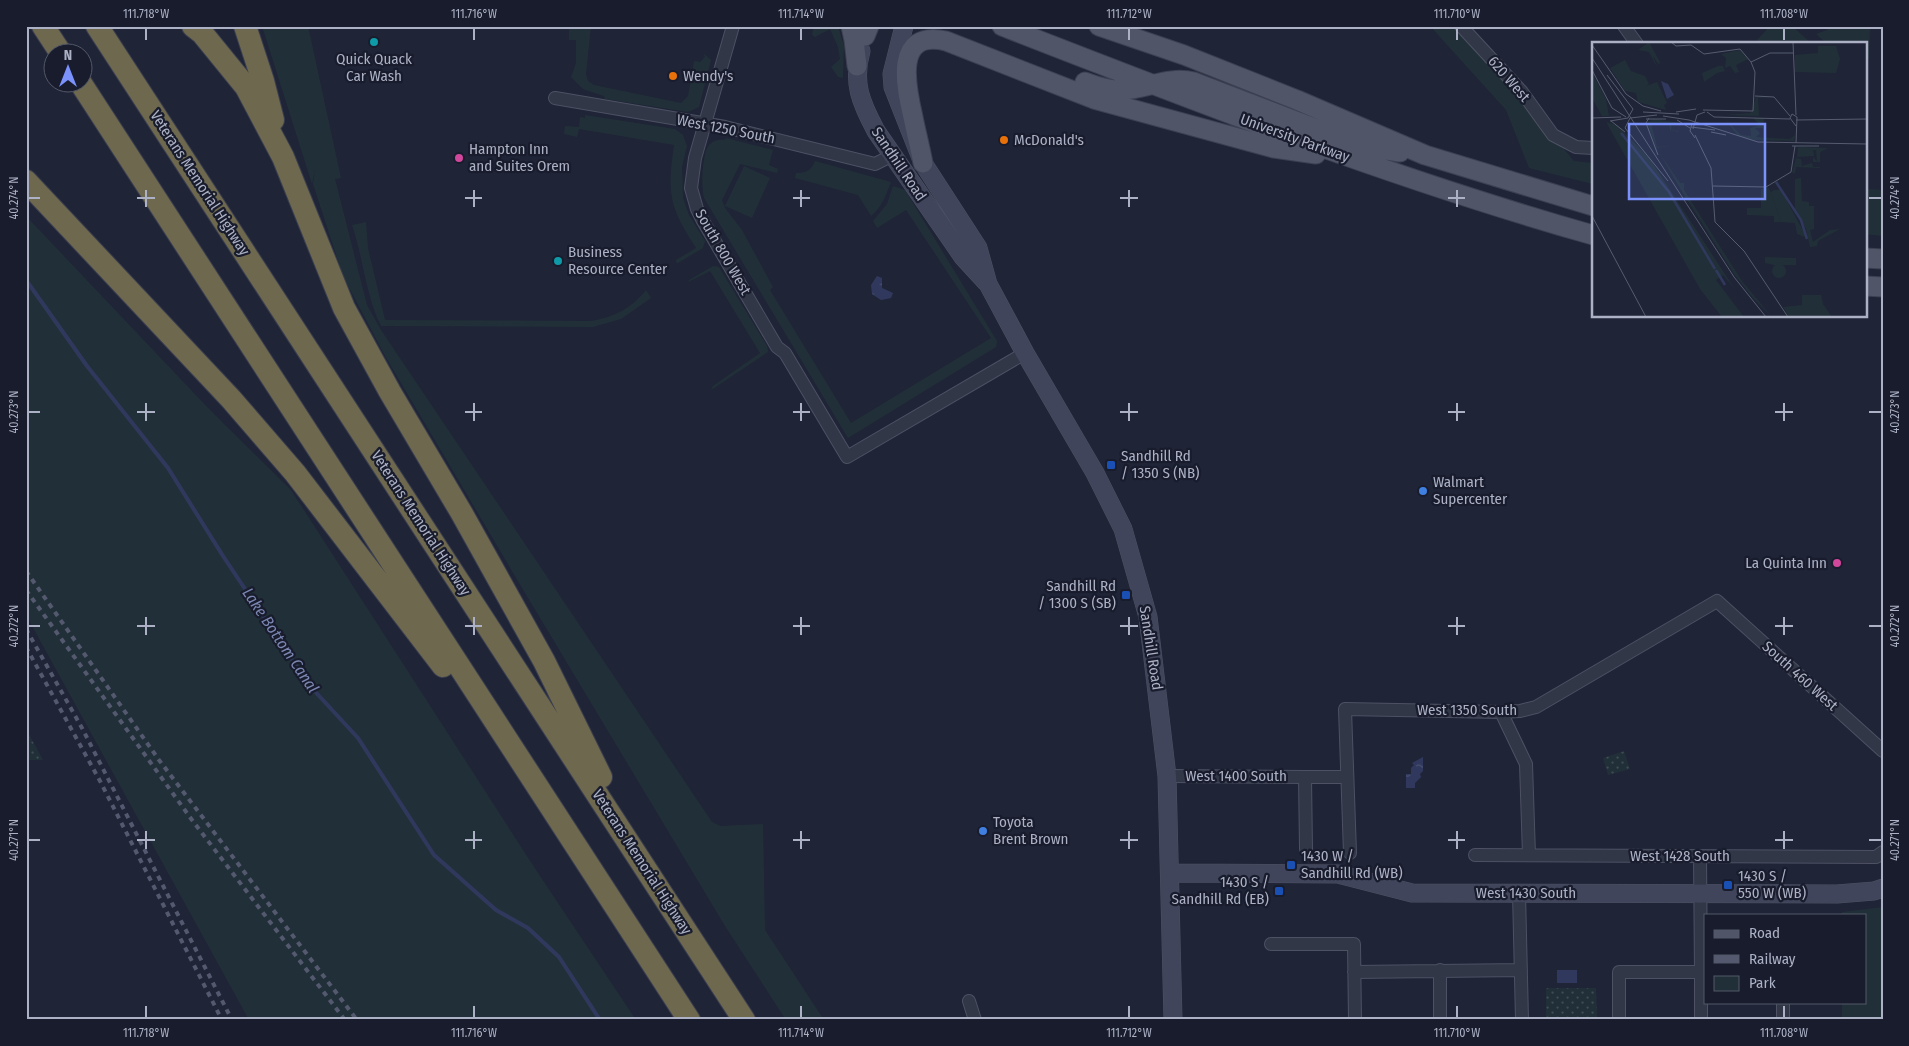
<svg xmlns="http://www.w3.org/2000/svg" width="1909" height="1046" font-family="'Fira Sans Condensed',sans-serif">
  <style>
    .green { fill: #213038 }
    .park { fill: url(#park-dots) }
    .water { fill: url(#water-ripples) }
    .lines { fill: none; stroke-linecap: round; stroke-linejoin: round }
    .stream { stroke: #30395d; stroke-width: 4 }
    .street-casing { stroke: #4d5163; stroke-width: 14 }
    .secondary-casing { stroke: #4d5163; stroke-width: 19 }
    .primary-casing { stroke: #3c4051; stroke-width: 21 }
    .highway-casing { stroke: #3a3e4f; stroke-width: 24 }
    .street { stroke: #323748; stroke-width: 12 }
    .secondary { stroke: #40455b; stroke-width: 18 }
    .primary { stroke: #505568; stroke-width: 19 }
    .highway { stroke: #6e684f; stroke-width: 22 }
    .rail { stroke: #54596f; stroke-width: 4; stroke-dasharray: 5 5; stroke-linecap: butt }
    .ticks { fill: none; stroke: #acb1c5; stroke-width: 2 }
    .culture-dot { fill: #0f9aa8; stroke: #181c2c; stroke-width: 2 }
    .food-dot { fill: #e8710a; stroke: #181c2c; stroke-width: 2 }
    .hotel-dot { fill: #d1479c; stroke: #181c2c; stroke-width: 2 }
    .transit-dot { fill: #1a4fb4; stroke: #181c2c; stroke-width: 2 }
    .shop-dot { fill: #3f7fe0; stroke: #181c2c; stroke-width: 2 }
    .labels { text-anchor: middle; stroke-width: 4.5; stroke-linejoin: round; paint-order: stroke }
    .poi-label { font-size: 15px; fill: #acb1c5; stroke: #181c2c; text-anchor: start }
    .street-label { font-size: 15px; fill: #acb1c5; stroke: #181c2c }
    .water-label { font-size: 16px; font-style: italic; fill: #7b87b2; stroke: #181c2c }
    .inset-river { fill: none; stroke: #30395d; stroke-width: 2.5 }
    .inset-road { fill: none; stroke: #575c70; stroke-width: 1 }
    .view { fill: #7b91fb; fill-opacity: 0.15; stroke: #7b91fb; stroke-width: 2.5 }
    .inset-edge { fill: none; stroke: #acb1c5; stroke-width: 2.5 }
    .neatline { fill: none; stroke: #acb1c5; stroke-width: 2 }
    .ticks-label { font-size: 12px; text-anchor: middle; fill: #acb1c5 }
  </style>
  <defs>
    <pattern id="park-dots" width="8" height="8" patternUnits="userSpaceOnUse" patternTransform="scale(1.25)"><rect width="8" height="8" fill="#213038"/><path d="M2 2h.1M6 6h.1" fill="none" stroke="#3f4c53" stroke-width="1.8" stroke-linecap="round"/></pattern>
    <pattern id="water-ripples" width="26" height="14" patternUnits="userSpaceOnUse" patternTransform="scale(1.25)"><rect width="26" height="14" fill="#30395d"/><path d="M2 4q2-2 4 0t4 0M15 11q2-2 4 0t4 0" fill="none" stroke="#4b5373"/></pattern>
  </defs>
  <rect width="100%" height="100%" fill="#1f2437"/>
  <path class="green" d="M262,26H308L341,178L335,179L367,305L381,330L712,822L720,826L763,824L765,930L824,1020H786L725,926L528,598L385,356L343,276L313,184L315,169L312,184Z
    M569,26H591L586,74L588,81L594,85L681,103L688,96L694,61L700,62L705,57L703,53L711,60L699,107L688,112L605,99L604,96L583,89L571,77L576,63V40H569Z
    M814,26H838L844,46L843,78L838,77L831,67L840,59L838,47L830,29L815,37L812,35Z
    M1430,26H1461L1574,161L1593,163V184L1529,168L1506,110Z
    M1770,26H1792L1812,44H1761L1757,40Z
    M1830,26H1870L1869,58L1865,62V44H1827L1816,34L1827,30Z
    M585,115L675,129L683,135L687,146L682,167L683,198L689,215L705,241L703,248L678,263L676,262V260L696,248C669,206 667,194 674,145L579,129L577,137L564,134L565,126L579,127L580,117L585,118Z
    M726,138L773,150L769,165L778,169L777,173L740,164L722,200L725,208L742,230L773,287L770,290L851,423L991,338L906,210L877,228L873,221L887,204L893,186L905,190L997,341L996,347L848,438L704,198C701,188 702,150 710,144C714,140 720,139 725,140Z
    M815,161L891,182C886,195 882,207 871,216L858,195L795,178L796,173C806,173 811,171 815,161Z
    M744,166L770,178L752,218L725,206Z
    M1865,189L1883,190V236L1865,234Z
    M26,216L210,410L291,490L534,867L636,1020H249L26,615Z
    M366,222L368,248L385,320L591,321C614,317 631,309 646,290L651,298L621,319L593,327L381,326C366,297 363,257 352,225Z
    M713,266L719,267L767,346L768,352L711,390L713,386L760,353L710,271L688,282L689,280Z
    M1883,907V1020H1842V1002H1865V915H1842V912Z"/>
  <path class="park" d="M26,729L43,760H26Z
    M1624,751L1630,769L1608,775L1603,758Z
    M1546,988H1596L1597,1020H1546Z"/>
  <path class="water" d="M877,276L882,278V288L893,293L891,298L881,300L872,294L871,285Z
    M1423,757V771L1420,774L1421,777L1415,783V788H1406V774H1411V768L1414,765L1412,763Z
    M1557,970H1577V983H1557Z"/>
  <g class="lines">
    <path class="stream" d="M26,280L87,366L168,468L223,556L309,685L358,738L434,855L496,910L528,928L559,957L600,1020"/>
    <defs>
      <path id="street" d="M733,26L695,158L691,188L697,209L703,221L777,347L785,353L847,457L1025,353
        M1461,26L1522,92L1553,135L1576,147L1593,148
        M1624,26L1637,44
        M555,98L725,127L875,164L893,155
        M1501,712L1526,764L1529,855
        M1167,776L1305,777
        M1306,849L1305,777H1347
        M1350,853L1345,709L1501,712L1520,711L1536,707L1717,601L1883,751
        M1475,855L1876,857L1883,852
        M1519,893L1522,1020
        M1271,944H1354L1355,1020
        M1440,970V1020
        M1354,972L1521,970
        M969,1001L975,1020
        M1783,1002V1020
        M1619,1020V972H1701L1700,856
        M1701,1020V972H1705"/>
      <path id="secondary" d="M904,26L892,74L893,87L923,163L978,248L988,284L1025,353L1095,473L1123,529L1148,617L1167,776L1173,1020
        M861,51C852,83 861,103 876,131L963,257L986,282
        M1170,873L1338,874L1412,893L1837,894L1874,891L1883,888"/>
      <path id="primary" d="M851,26L854,40L857,66
        M1002,26C1197,102 1391,178 1593,235
        M1099,26L1184,55L1297,100L1425,155L1593,206
        M865,36L869,26
        M1085,82C1098,87 1110,91 1124,90C1149,88 1169,76 1194,82L1361,146L1400,152
        M923,163C920,147 916,132 913,117C906,87 893,29 946,41L1094,99L1274,148L1316,154
        M1865,258L1883,259
        M1865,286L1883,287"/>
      <path id="highway" d="M43,26L60,52
        M97,26L744,1020
        M193,26L202,33L246,87L283,157L344,308L390,392L461,512L544,661L601,777
        M245,26L263,81L273,120
        M80,82L689,1020
        M26,181L231,399L295,473L443,666"/>
    </defs>
    <use href="#street" class="street-casing"/>
    <use href="#secondary" class="secondary-casing"/>
    <use href="#primary" class="primary-casing"/>
    <use href="#highway" class="highway-casing"/>
    <use href="#street" class="street"/>
    <use href="#secondary" class="secondary"/>
    <use href="#primary" class="primary"/>
    <use href="#highway" class="highway"/>
    <path class="rail" d="M26,571L159,760L357,1020
      M26,590L192,820L345,1020
      M26,629L82,728L232,1020
      M26,647L100,781L222,1020"/>
  </g>
  <path class="ticks" d="M146,28V40M474,28V40M801,28V40M1129,28V40M1457,28V40M1784,28V40M146,190V207M474,190V207M801,190V207M1129,190V207M1457,190V207M28,198H40M137,198H155M465,198H482M793,198H810M1120,198H1138M1448,198H1465M1869,198H1882M146,403V421M474,403V421M801,403V421M1129,403V421M1457,403V421M1784,403V421M28,412H40M137,412H155M465,412H482M793,412H810M1120,412H1138M1448,412H1465M1775,412H1793M1869,412H1882M146,617V635M474,617V635M801,617V635M1129,617V635M1457,617V635M1784,617V635M28,626H40M137,626H155M465,626H482M793,626H810M1120,626H1138M1448,626H1465M1775,626H1793M1869,626H1882M146,831V849M474,831V849M801,831V849M1129,831V849M1457,831V849M1784,831V849M28,840H40M137,840H155M465,840H482M793,840H810M1120,840H1138M1448,840H1465M1775,840H1793M1869,840H1882M146,1006V1018M474,1006V1018M801,1006V1018M1129,1006V1018M1457,1006V1018M1784,1006V1018"/>
  <g class="culture-dot">
    <circle cx="374" cy="42" r="5"/>
    <circle cx="558" cy="261" r="5"/>
  </g>
  <g class="food-dot">
    <circle cx="673" cy="76" r="5"/>
    <circle cx="1004" cy="140" r="5"/>
  </g>
  <g class="hotel-dot">
    <circle cx="459" cy="158" r="5"/>
    <circle cx="1837" cy="563" r="5"/>
  </g>
  <g class="transit-dot">
    <rect x="1106" y="460" width="10" height="10" rx="2.5"/>
    <rect x="1121" y="590" width="10" height="10" rx="2.5"/>
    <rect x="1286" y="860" width="10" height="10" rx="2.5"/>
    <rect x="1723" y="880" width="10" height="10" rx="2.5"/>
    <rect x="1274" y="886" width="10" height="10" rx="2.5"/>
  </g>
  <g class="shop-dot">
    <circle cx="1423" cy="491" r="5"/>
    <circle cx="983" cy="831" r="5"/>
  </g>
  <g class="labels">
    <g class="poi-label">
      <text x="374" y="64" text-anchor="middle">Quick Quack<tspan x="374" dy="17">Car Wash</tspan></text>
      <text x="683" y="81">Wendy's</text>
      <text x="1014" y="145">McDonald's</text>
      <text x="469" y="154">Hampton Inn<tspan x="469" dy="17">and Suites Orem</tspan></text>
      <text x="568" y="257">Business<tspan x="568" dy="17">Resource Center</tspan></text>
      <text x="1121" y="461">Sandhill Rd<tspan x="1121" dy="17">/ 1350 S (NB)</tspan></text>
      <text x="1433" y="487">Walmart<tspan x="1433" dy="17">Supercenter</tspan></text>
      <text x="1827" y="568" text-anchor="end">La Quinta Inn</text>
      <text x="1116" y="591" text-anchor="end">Sandhill Rd<tspan x="1116" dy="17">/ 1300 S (SB)</tspan></text>
      <text x="993" y="827">Toyota<tspan x="993" dy="17">Brent Brown</tspan></text>
      <text x="1301" y="861">1430 W /<tspan x="1301" dy="17">Sandhill Rd (WB)</tspan></text>
      <text x="1738" y="881">1430 S /<tspan x="1738" dy="17">550 W (WB)</tspan></text>
      <text x="1269" y="887" text-anchor="end">1430 S /<tspan x="1269" dy="17">Sandhill Rd (EB)</tspan></text>
    </g>
    <g class="street-label">
      <text transform="translate(1509 79) rotate(49)" y="5">620 West</text>
      <text transform="translate(726 129) rotate(11)" y="5">West 1250 South</text>
      <text transform="translate(1295 138) rotate(20)" y="5">University Parkway</text>
      <text transform="translate(899 164) rotate(56)" y="5">Sandhill Road</text>
      <text transform="translate(200 183) rotate(57)" y="5">Veterans Memorial Highway</text>
      <text transform="translate(723 252) rotate(60)" y="5">South 800 West</text>
      <text transform="translate(421 523) rotate(57)" y="5">Veterans Memorial Highway</text>
      <text transform="translate(1151 648) rotate(81)" y="5">Sandhill Road</text>
      <text transform="translate(1800 676) rotate(42)" y="5">South 460 West</text>
      <text x="1467" y="715">West 1350 South</text>
      <text x="1236" y="781">West 1400 South</text>
      <text x="1680" y="861">West 1428 South</text>
      <text transform="translate(642 862) rotate(57)" y="5">Veterans Memorial Highway</text>
      <text x="1526" y="898">West 1430 South</text>
    </g>
    <g class="water-label">
      <text transform="translate(281 640) rotate(56)" y="6">Lake Bottom Canal</text>
    </g>
  </g>
  <g transform="translate(1592 42)">
    <rect width="275" height="275" fill="#1f2437"/>
    <path d="M57,0L68,20L67,23L61,14L66,27L57,10L46,8ZM226,4H244L248,17L244,31L203,30V13L226,11ZM33,18L39,29L53,34L57,42L54,44L65,40L75,61L72,63L74,68L46,60L44,51L33,49L18,26ZM126,24H131L133,29L125,31L112,40L110,31ZM0,30L14,57L17,74H10L0,56ZM164,55L181,56H166L167,74L131,73L159,71ZM132,76L149,93L159,94L158,86L168,83L161,76H172L171,86H163L168,91L164,95L198,97L203,93L202,99L162,98L146,94ZM61,77L89,81L88,84L80,81L79,88L86,89L87,86L86,90L78,88L77,81H59L65,105L84,103L64,106L88,141H92V148L150,239L180,275L161,256L142,232L89,148L65,107L55,81ZM14,80L25,83L58,117L142,246L166,275L131,233L124,238L152,275H130L108,247ZM206,106L208,105L236,106L228,110V126L204,125L203,131H200L204,116L209,117L210,124L220,121L221,125H228V120H221V115L225,119L224,108H221L222,114L205,115ZM209,136L210,159L217,160V164H222V187L218,188L221,200L238,188L248,187L226,199L225,204L218,205L214,187L203,168V137ZM176,145L179,150L189,180H182V174L155,173V166H169V147ZM173,215L204,216V223H182L173,221Z" fill="#213038"/>
    <path d="M182,148H189L215,196L205,192L203,181L189,180L179,150Z" fill="#213038"/>
    <path d="M148,8L156,17L144,23L147,30L143,31L138,24L133,26L134,16L129,12ZM180 229a7 7 0 1 1 14 0a7 7 0 1 1-14 0ZM210,253H229L231,262L240,275H197L191,265L210,263Z" fill="#213038"/>
    <path d="M69,39L76,42L82,53L75,57Z" fill="#30395d"/>
    <path class="inset-river" d="M29,91L77,150L123,227M184,140L209,178L215,197M124,228L133,243"/>
    <path class="inset-road" d="M79,0L84,4L99,3L112,12L148,7L159,20L163,30L161,69L111,68M201,0L204,73M0,3L34,52L51,64L69,69M0,16L142,235L174,275M159,20L178,11H201M0,28L20,66L34,75M15,33L41,67L36,76L18,79M163,54L182,55L198,74M51,70L87,72M84,70L104,67M115,70L122,75L198,77M65,73L38,76L33,86L76,139M71,74L97,78L166,100L275,102M0,76L29,75M57,76L54,81L66,113M54,77H74M85,78L98,86M204,78L275,77M19,79L33,90M100,81L98,89L103,96M99,85L123,88M101,87L105,73L113,70M119,90L134,93M103,93L119,126L123,180L152,209L196,275M204,101L205,75L200,72L198,76L204,84M200,104H227M121,144L174,145L199,130L203,104M0,174L54,275"/>
    <path class="view" d="M37,82H173V157H37Z"/>
    <rect width="275" height="275" class="inset-edge"/>
  </g>
  <rect width="1909" height="1046" fill="none" stroke="#181c2c" stroke-width="55"/>
  <rect x="1704" y="914" width="162" height="90" fill="#181c2c" stroke="#535869"/>
  <rect x="1714" y="930" width="25" height="8" fill="#505568" stroke="#535869"/>
  <text x="1749" y="938" font-size="15" fill="#acb1c5">Road</text>
  <rect x="1714" y="955" width="25" height="8" fill="#54596f" stroke="#535869"/>
  <text x="1749" y="964" font-size="15" fill="#acb1c5">Railway</text>
  <rect x="1714" y="976" width="25" height="15" fill="#213038" stroke="#535869"/>
  <text x="1749" y="988" font-size="15" fill="#acb1c5">Park</text>
  <g transform="translate(68 68)"><circle r="24" fill="#181c2c" stroke="#535869"/>
  <path d="M0-4L9 19L0 12L-9 19Z" fill="#7b91fb"/>
  <text y="-8" font-size="14" font-weight="bold" text-anchor="middle" fill="#acb1c5">N</text>
  </g>
  <rect x="28" y="28" width="1854" height="990" class="neatline"/>
  <g class="ticks-label">
    <text x="146" y="18">111.718°W</text>
    <text x="474" y="18">111.716°W</text>
    <text x="801" y="18">111.714°W</text>
    <text x="1129" y="18">111.712°W</text>
    <text x="1457" y="18">111.710°W</text>
    <text x="1784" y="18">111.708°W</text>
    <text transform="translate(14 198) rotate(-90)" y="4">40.274°N</text>
    <text transform="translate(1895 198) rotate(-90)" y="4">40.274°N</text>
    <text transform="translate(14 412) rotate(-90)" y="4">40.273°N</text>
    <text transform="translate(1895 412) rotate(-90)" y="4">40.273°N</text>
    <text transform="translate(14 626) rotate(-90)" y="4">40.272°N</text>
    <text transform="translate(1895 626) rotate(-90)" y="4">40.272°N</text>
    <text transform="translate(14 840) rotate(-90)" y="4">40.271°N</text>
    <text transform="translate(1895 840) rotate(-90)" y="4">40.271°N</text>
    <text x="146" y="1037">111.718°W</text>
    <text x="474" y="1037">111.716°W</text>
    <text x="801" y="1037">111.714°W</text>
    <text x="1129" y="1037">111.712°W</text>
    <text x="1457" y="1037">111.710°W</text>
    <text x="1784" y="1037">111.708°W</text>
  </g>
</svg>
